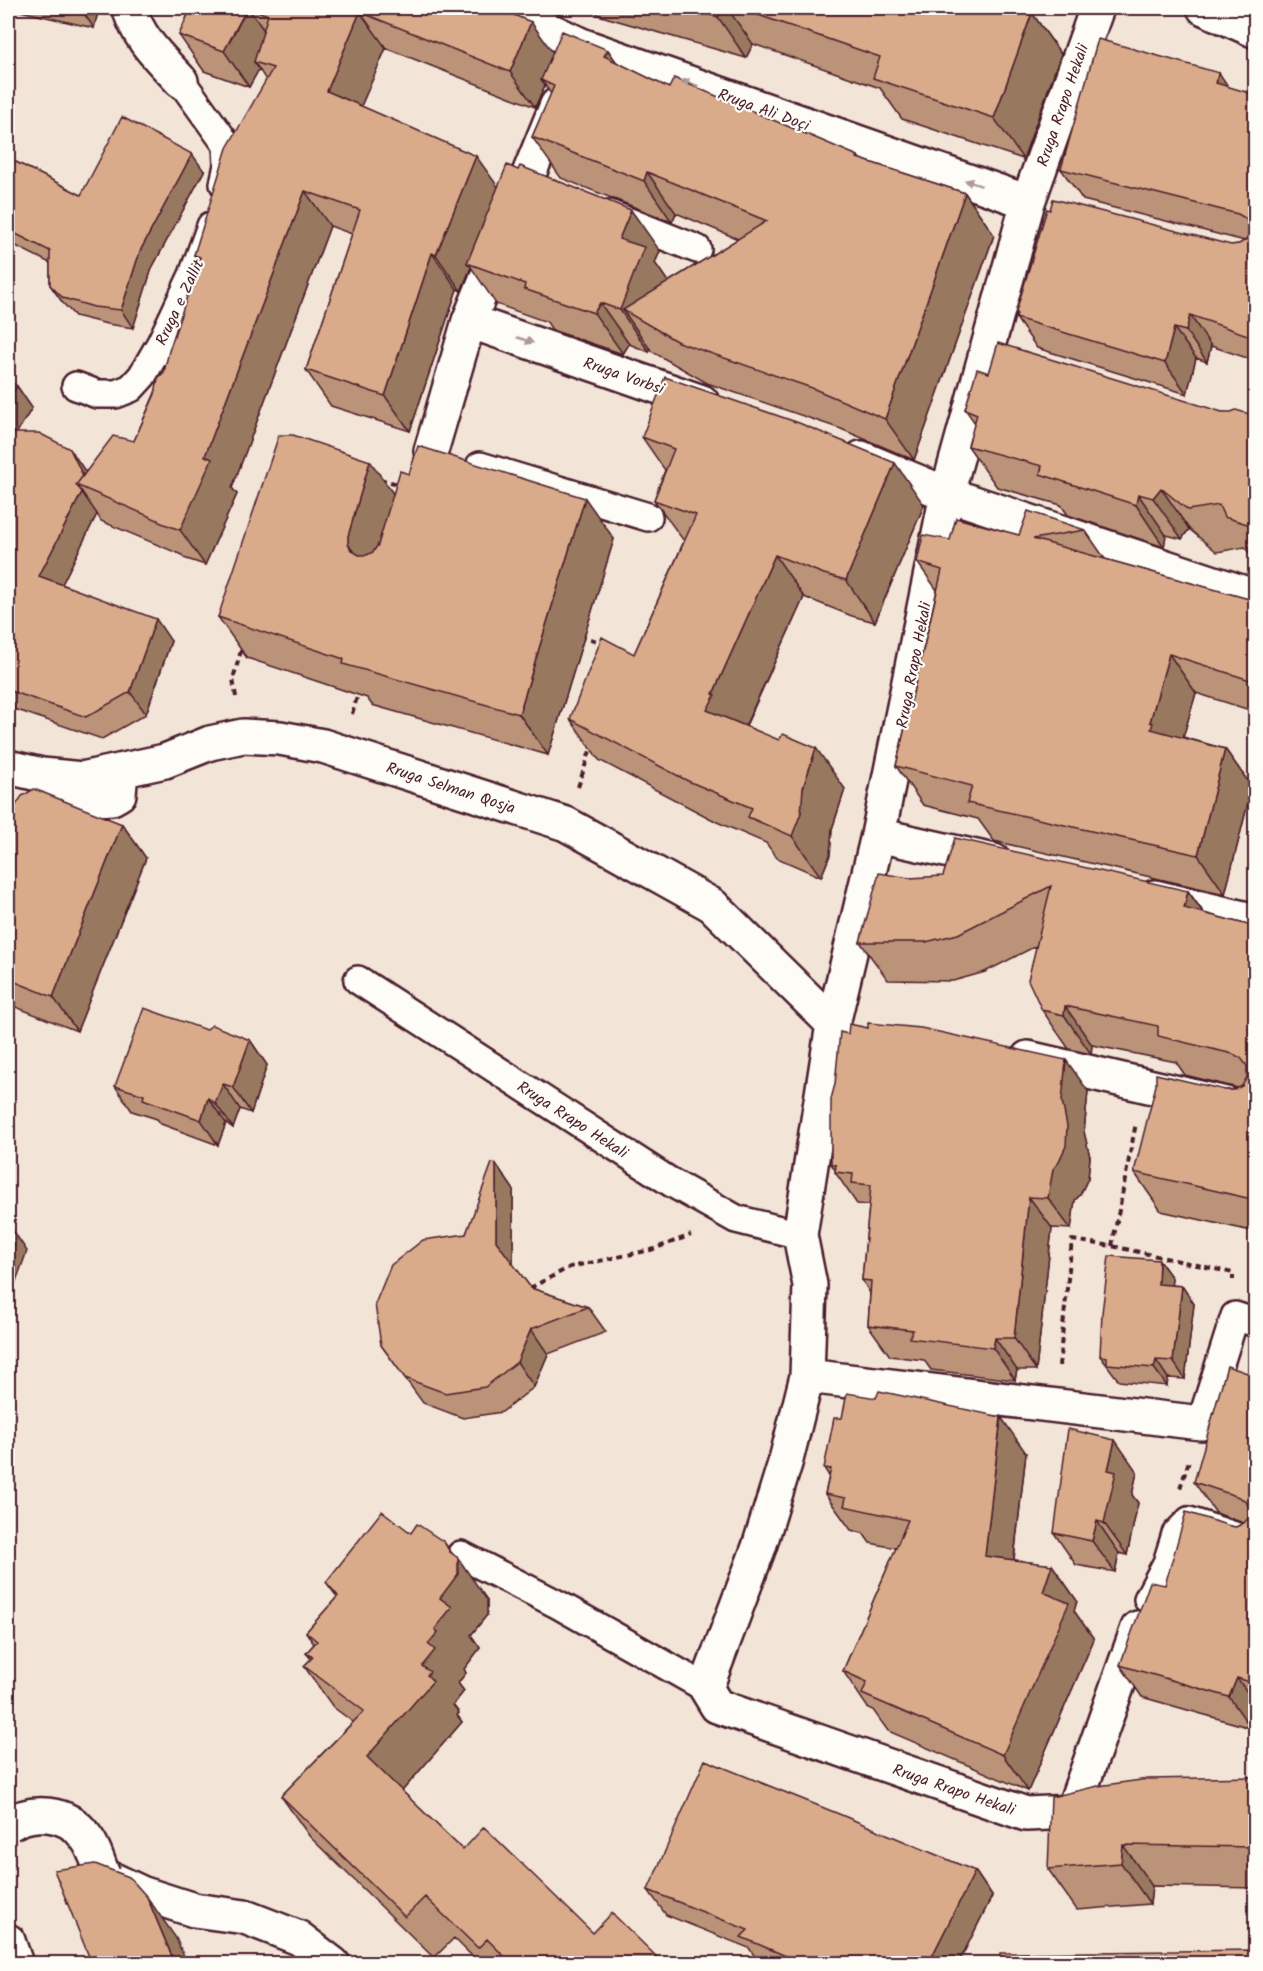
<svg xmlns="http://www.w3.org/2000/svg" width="1263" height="1971" font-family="Kalam,sans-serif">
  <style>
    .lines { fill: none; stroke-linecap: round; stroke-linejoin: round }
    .lane-casing { stroke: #4a1f2b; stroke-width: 32 }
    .street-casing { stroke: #4a1f2b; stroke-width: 38 }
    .path { stroke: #4a1f2b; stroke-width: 4; stroke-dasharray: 6 4.5; stroke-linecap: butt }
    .lane { stroke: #fdfcf7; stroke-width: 27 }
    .street { stroke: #fdfcf7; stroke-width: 33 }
    .street-bridge-casing { stroke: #4a1f2b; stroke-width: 38; stroke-linecap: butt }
    .street-bridge { stroke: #fdfcf7; stroke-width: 33 }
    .wall { fill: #bb9378; stroke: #4a1f2b; stroke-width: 1.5; fill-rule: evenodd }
    .shaded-wall { fill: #997861; stroke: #4a1f2b; stroke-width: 1.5 }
    .building { fill: #daab8b; stroke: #4a1f2b; stroke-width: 1.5 }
    .oneway { fill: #ac999b }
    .labels { text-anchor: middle; stroke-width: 4.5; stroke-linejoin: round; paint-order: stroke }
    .street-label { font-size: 16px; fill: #4a1f2b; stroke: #fdfcf7 }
  </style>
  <rect width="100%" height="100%" fill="#f2e4d7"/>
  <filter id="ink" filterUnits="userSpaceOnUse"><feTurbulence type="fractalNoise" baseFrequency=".0167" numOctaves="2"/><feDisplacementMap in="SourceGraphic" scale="12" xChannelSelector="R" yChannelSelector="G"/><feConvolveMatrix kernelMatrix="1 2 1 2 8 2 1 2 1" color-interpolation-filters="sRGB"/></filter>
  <g filter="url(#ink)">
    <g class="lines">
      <defs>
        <path id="lane" d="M181,81L227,145L228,165L224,184
          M609,214L697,249
          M76,386L97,394H116L131,388L142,376L161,343L193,275L211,226
          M480,466L648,517
          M358,980L672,1183L736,1219L800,1235
          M1201,1423L1235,1316L1256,1323
          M461,1555L559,1605L706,1688
          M1148,1599L1167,1563L1176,1534L1189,1521L1256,1543"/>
        <path id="street" d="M129,8C140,41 158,56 181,81
          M503,8L581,45L1028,202
          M1204,8L1256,31
          M469,321L702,402
          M431,451L469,321L557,105
          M861,458L947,494L1256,597
          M8,767L42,775L82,779L165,761L210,743L243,736L280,738L323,746L566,824L608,847L712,905L833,1024
          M55,804L61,801L112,798L119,794L120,783L117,773
          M878,835L994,861
          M1155,897L1256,921
          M1028,1058L1256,1111
          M807,1376L1201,1423
          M1096,1811L1026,1814L717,1706L706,1688L759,1547L786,1460L807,1376L810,1285L800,1235L833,1024L878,835L947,494L1028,202L1097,8
          M1072,1813L1138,1628
          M105,1876L141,1893L194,1910L245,1917L299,1938L333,1964
          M8,1941L16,1964"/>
      </defs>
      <use href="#lane" class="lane-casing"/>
      <use href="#street" class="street-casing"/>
      <path class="path" d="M380,479L401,485
        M580,636L604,643
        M236,697L233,679L242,647
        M352,714L358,694
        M578,787L592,745
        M1112,1246L1136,1123
        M530,1288L570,1267L651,1250L691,1235
        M1059,1366L1072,1240L1112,1246L1233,1273V1280
        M1180,1488L1189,1461"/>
      <use href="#lane" class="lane"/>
      <use href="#street" class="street"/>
      <defs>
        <path id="street-bridge" d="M8,1825C31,1809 67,1811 85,1836C94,1847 98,1862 103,1875"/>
      </defs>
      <use href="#street-bridge" class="street-bridge-casing"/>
      <use href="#street-bridge" class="street-bridge"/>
    </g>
    <path class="wall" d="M14,8H99L94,28L16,10Z
      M191,8H497L553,53L608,50L616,62L669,88L858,156L860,159L965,193L994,235L914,460L841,429L707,383L651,351L650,349L649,352L629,344L623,354L552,330L547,322L496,304L471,267L461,291L457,289L410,431L331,406L306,370L352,234L330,226L232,488L237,494L205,565L184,558L182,555L101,521L97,514L62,584L171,641L146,714L102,739L8,707V380L17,386L32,408L16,433L85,473L134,441L164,372L199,262L194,255L266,80L259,69L249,87L204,71L179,35ZM386,48L535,107L545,85L551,94L532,137L561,178L672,222L676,213L738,239L668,282L655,263L660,251L498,187L361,106Z
      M593,8H1016L1032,13L1061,54L1023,159L902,119L880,88L753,44L746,58L598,15Z
      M1219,73L1228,87L1256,95V361L1211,346L1207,362L1196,358L1187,394L1037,348L1016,318L1017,314L1016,312L1231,245L1239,244L1245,241L1083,200L1061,169Z
      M8,158L81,195L204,171L152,268L133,328L107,324L75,316L62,302L50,285V263L8,242Z
      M989,373L1222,412L1256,416V559L1252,558L1245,547L1217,552L1189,529L1182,539L1166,535L1164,547L1068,515L1061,505L997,487L968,446L975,423L965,409Z
      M642,437L924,505L875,622L852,616L804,597L746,726L845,789L832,829L830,855L821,877L777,858L766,843L717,822L599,760L570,719L634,654L684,541L654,500L665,470Z
      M393,494L614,539L548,755L372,705L367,698L247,658L218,617Z
      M1085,530L1105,559L1256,601V712L1196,693L1183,737L1225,749L1252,787L1225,894L994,841L978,819L923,805L896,766L937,590L917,562L950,540Z
      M8,795L15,806L122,824L146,858L77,1031L8,1004Z
      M910,878L1188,891L1204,913L1256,927V1232L1161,1211L1134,1172L1225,1090H1234L1238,1088L1185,1075L1176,1062L1092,1045L1091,1054L1069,1049L1042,1010L1036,946L985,972L953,981L888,980L860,942Z
      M206,1030L250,1040L267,1065L251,1113L240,1109L233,1128L226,1123L218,1145L161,1124L157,1119L132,1111L115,1086Z
      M1088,1091L1084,1132L1090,1157L1088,1178L1080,1195L1075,1200L1071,1229L1052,1228L1036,1370H1017L1015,1380L931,1370L924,1360L890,1356L868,1325L870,1293L862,1280L869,1207L868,1205L857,1204L835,1172L836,1171L831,1164Z
      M496,1164L513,1189V1265L531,1288L588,1307L606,1332L548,1354L534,1387L502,1412L463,1418L423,1403L381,1345L466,1234Z
      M1159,1260L1172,1278L1171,1285L1182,1286L1194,1304L1185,1379L1168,1378L1167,1386L1119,1381L1100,1356Z
      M1256,1376V1717L1251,1728L1142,1697L1120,1665L1230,1526L1236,1527L1244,1523L1216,1513L1194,1482Z
      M1026,1453L1014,1560L1052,1565L1077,1601L1074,1611L1094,1639L1028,1791L888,1731L873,1710L868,1708L843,1671L896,1548L870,1543L863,1533L851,1530L825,1494L829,1476L824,1468Z
      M1137,1472L1132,1495L1138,1503L1127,1555L1119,1553L1115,1572L1076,1565L1054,1533Z
      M411,1533L452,1553L487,1600V1615L471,1635L480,1648L464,1669L466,1673L458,1683L464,1691L453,1705L459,1713L457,1715L462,1722L402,1791L463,1850L593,1933L664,1964H480L454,1938L434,1958L310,1837L281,1796L353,1722L333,1707L304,1666L311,1659L306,1653L314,1644L306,1632L337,1597L326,1582Z
      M1256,1777V1888L1152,1886L1150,1904L1077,1910L1048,1869Z
      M975,1871L992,1896L958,1964H762L759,1962L749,1948L666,1915L648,1890Z"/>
    <path class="shaded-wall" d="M80,8H99L94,28Z
      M248,8L273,43L254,62L259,69L249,87L224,51Z
      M722,8H727L753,44L746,58L718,17Z
      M360,12L386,48L352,127L327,91Z
      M1032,13L1061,54L1023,159L994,118Z
      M531,22L556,57L541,80L545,85L535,107L510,72Z
      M608,50L637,91L604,56Z
      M1219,73L1240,104L1216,83Z
      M192,154L204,171L152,268L133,328L121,310L140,251Z
      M476,156L501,191L467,263L471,267L461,291L436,255Z
      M647,172L676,213L672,222L644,181Z
      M305,191L330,226L232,488L237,494L205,565L180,530L205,456Z
      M965,193L994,235L914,460L885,419Z
      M631,210L660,251L655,263L673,289L623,310L650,349L649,352L620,310L619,239Z
      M432,253L457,289L410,431L385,396Z
      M600,303L629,344L623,354L594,313Z
      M1190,315L1211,346L1207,362L1186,331Z
      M1174,328L1196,358L1187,394L1165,363Z
      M17,386L32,408L8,447V400Z
      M70,449L85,471L96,493L84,488Z
      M370,461L399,502L380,591L348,544V536Z
      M895,463L924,505L875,622L846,580Z
      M1161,488L1189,529L1182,539L1153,498Z
      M82,492L97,514L55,598L39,576Z
      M1138,494L1166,535L1164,547L1136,505Z
      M585,498L614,539L548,755L519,714Z
      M775,555L804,597L742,733L707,710L713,694Z
      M156,619L171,641L146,714L130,692Z
      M1169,654L1196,693L1177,758L1151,729L1150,722Z
      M816,748L845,789L832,829L830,855L821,877L792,836L803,788Z
      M1225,749L1252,787L1225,894L1198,855Z
      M8,795L16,807L8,819Z
      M122,824L146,858L77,1031L53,997Z
      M1188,891L1215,930L1184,908Z
      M1065,1006L1092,1045L1091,1054L1064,1015Z
      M250,1040L267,1065L251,1113L233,1087Z
      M1066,1060L1088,1091L1084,1132L1090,1157L1088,1178L1080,1195L1075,1200L1071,1229L1048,1198Z
      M223,1084L240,1109L233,1128L215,1103Z
      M208,1098L226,1123L218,1145L201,1120Z
      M496,1164L513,1189V1266L496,1241Z
      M1029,1197L1052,1228L1036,1370L1014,1338Z
      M8,1223L27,1251L8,1303Z
      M1159,1260L1172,1278L1170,1302L1158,1284Z
      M1182,1286L1194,1304L1185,1379L1173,1361Z
      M531,1329L548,1354L534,1387L517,1362Z
      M995,1338L1017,1370L1015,1380L993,1348Z
      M1156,1360L1168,1378L1167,1386L1154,1368Z
      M1001,1417L1026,1453L1010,1592L985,1556Z
      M1115,1440L1137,1472L1132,1495L1138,1503L1127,1555L1104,1523L1108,1470Z
      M1097,1521L1119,1553L1115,1572L1092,1541Z
      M444,1542L458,1562V1558L487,1600V1615L471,1635L480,1648L464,1669L466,1673L458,1683L464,1691L453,1705L459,1713L457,1715L462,1722L396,1798L367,1757L422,1666L428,1644L435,1629Z
      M1052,1565L1077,1601L1074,1611L1094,1639L1028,1791L1003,1755L1043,1592Z
      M1237,1678L1256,1704V1717L1251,1728L1229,1697Z
      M1123,1845L1152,1886L1150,1904L1121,1863Z
      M975,1871L992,1896L958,1964H928Z
      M147,1897L176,1938L187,1964H175Z"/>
    <path class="building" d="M191,8H247L224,51L179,35Z
      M249,8H497L531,22L510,72L360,12L327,91L476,156L436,255L432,253L385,396L306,370L360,210L305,191L205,456L212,459L180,530L159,522L158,520L76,485L113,436L134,441L155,394L158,378L164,372L169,351L200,257L194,255L227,148L273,68L254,62L268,15Z
      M686,8H722L718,17Z
      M738,8H1016L1032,13L994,118L873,78L880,57Z
      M562,31L608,50L604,56L669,88L674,78L858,156L857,158L965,193L885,419L812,388L678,342L623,310L767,221L647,172L644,181L532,137L554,86L541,80Z
      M1098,39L1219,73L1216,83L1256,95V338L1190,315L1186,331L1174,328L1165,363L1016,318L1017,313L1016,312L1047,209L1050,210L1053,199L1231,245L1239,244L1246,240L1250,234L1249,225L1245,218L1238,214L1061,169Z
      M122,117L192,154L140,251L121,310L94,307L63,298L50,285V251L8,230V158L81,195Z
      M507,165L518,170L520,166L631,210L619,239L644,247L620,310L600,303L594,313L524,289L525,284L467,263Z
      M998,343L1222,412H1231L1236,410L1256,416V521L1254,526L1224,517L1219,505L1188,510L1161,488L1153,498L1138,494L1136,505L1040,474L1042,466L968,446L977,414L965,409L977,369L989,373Z
      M665,377L799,423L895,463L846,580L824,574L775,555L713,694L715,695L707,710L779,740L783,734L816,748L803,788L801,813L792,836L748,817L752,808L688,781L570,719L602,637L634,654L696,515L654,500L674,449L642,437Z
      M8,380L17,386L8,400Z
      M8,433H39L70,449L83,476L76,485L82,492L39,576L156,619L130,692L86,717L8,690Z
      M279,435H293L370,461L348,536V544L351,550L359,555H367L373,552L378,545L400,471L409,474L418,446L585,498L519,714L343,664L344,659L218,617Z
      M1028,511L1085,530L1033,539L1256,601V682L1169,654L1150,722L1153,723L1151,729L1225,749L1198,855L967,803L972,786L896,766L942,570L917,562L923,535L950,540L956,518L1019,535Z
      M34,789L122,824L53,997L8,979V817L22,796Z
      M955,838L1188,891L1184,908L1256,927V1200L1134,1172L1156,1085V1074L1225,1090H1234L1242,1086L1247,1077V1066L1241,1058L1233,1054L1158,1036V1026L1065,1006L1064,1015L1042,1010L1028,980L1051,886L958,934L926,942H860L879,873L910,878L943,876Z
      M144,1008L206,1030L212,1025L250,1040L233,1087L223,1084L215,1103L208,1098L201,1120L143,1099L144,1095L115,1086Z
      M868,1023L921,1028L1066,1060L1062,1101L1067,1126L1066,1146L1058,1163L1053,1169L1048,1198L1029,1197L1014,1338H995L993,1348L909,1338L913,1330L868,1325L871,1281L862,1280L871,1185L852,1183L853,1174L835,1172L836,1165L831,1164V1099L835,1084L840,1032L848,1034L849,1024L868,1028Z
      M492,1163L496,1164V1241L531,1288L588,1307L531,1329L517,1362L485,1387L445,1393L405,1378L381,1345L375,1304L391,1265L423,1240L466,1234Z
      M1109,1256L1159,1260L1158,1284L1182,1286L1173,1361L1156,1360L1154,1368L1107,1364V1357L1100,1356L1102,1313Z
      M1227,1366L1256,1376V1684L1237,1678L1229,1697L1120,1665L1150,1582L1165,1585L1186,1512L1230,1526L1236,1527L1244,1523L1249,1517V1508L1246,1501L1239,1497L1194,1482Z
      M879,1391L1001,1417L985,1556L1052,1565L1043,1592L1069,1603L1003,1755L862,1694L867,1682L843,1671L908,1520L844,1506L846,1498L825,1494L831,1469L824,1468L834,1418H842L847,1393L876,1398Z
      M1068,1429L1115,1440L1108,1470L1116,1472L1104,1523L1097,1521L1092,1541L1054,1533Z
      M382,1511L411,1533L417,1524L444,1542L450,1552L458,1558V1574L440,1598L452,1607L435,1629L438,1632L428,1644L435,1650L422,1666L430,1672L427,1675L433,1681L367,1757L463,1850L484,1827L593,1933L612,1913L664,1964H512L487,1939L478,1948L425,1897L405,1917L281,1796L364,1711L304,1666L313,1657L306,1653L317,1641L306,1632L338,1596L326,1582Z
      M705,1760L839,1814L975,1871L928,1964H805L741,1937L748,1930L648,1890Z
      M1256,1777V1847L1123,1845L1121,1863L1048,1869L1051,1797L1098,1786L1148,1779Z
      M95,1864L129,1877L147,1897L175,1964H92L54,1870Z
      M1256,1950V1964H1000V1953Z
      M693,1959L697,1964H688Z"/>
    <defs><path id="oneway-solid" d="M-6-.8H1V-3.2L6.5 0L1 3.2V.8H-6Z" transform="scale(1.5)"/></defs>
    <g class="oneway">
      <use href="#oneway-solid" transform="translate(690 83) rotate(-160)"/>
      <use href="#oneway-solid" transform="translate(973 183) rotate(-161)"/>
      <use href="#oneway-solid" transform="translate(525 340) rotate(19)"/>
    </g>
  </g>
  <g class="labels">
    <g class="street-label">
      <text transform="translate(1062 105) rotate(-71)" y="6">Rruga Rrapo Hekali</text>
      <text transform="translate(764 109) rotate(20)" y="6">Rruga Ali Doçi</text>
      <text transform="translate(179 302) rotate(-65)" y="6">Rruga e Zallit</text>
      <text transform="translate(624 375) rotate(19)" y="6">Rruga Vorbsi</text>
      <text transform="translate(913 665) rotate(-79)" y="6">Rruga Rrapo Hekali</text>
      <text transform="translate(451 787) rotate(18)" y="6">Rruga Selman Qosja</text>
      <text transform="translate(573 1119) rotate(33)" y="6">Rruga Rrapo Hekali</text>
      <text transform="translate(954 1789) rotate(19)" y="6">Rruga Rrapo Hekali</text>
    </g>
  </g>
  <rect width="1263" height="1971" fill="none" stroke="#fdfcf7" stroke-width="30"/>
  <rect x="15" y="15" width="1233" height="1941" fill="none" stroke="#4a1f2b" stroke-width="2" filter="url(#ink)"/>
</svg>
